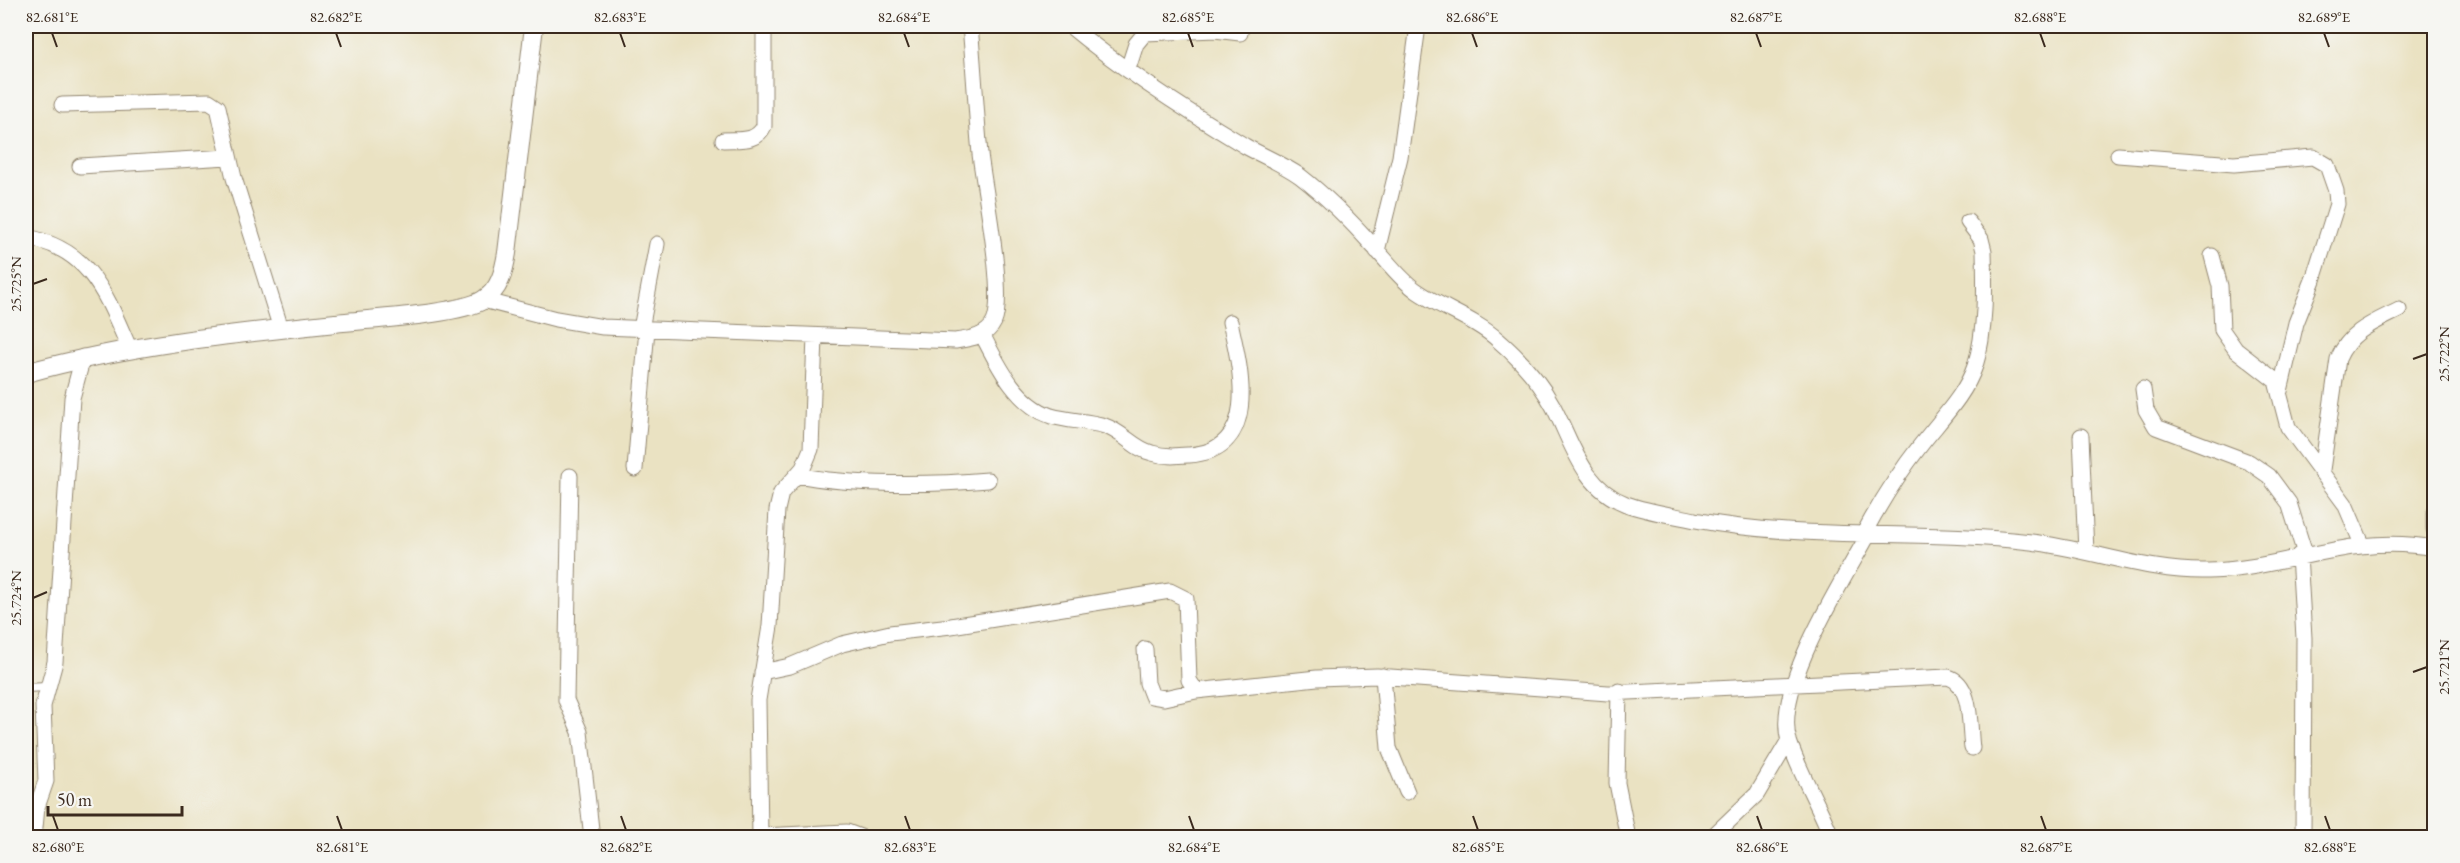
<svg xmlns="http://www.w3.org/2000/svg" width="2460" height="863" font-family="'EB Garamond',serif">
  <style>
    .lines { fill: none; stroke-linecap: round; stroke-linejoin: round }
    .service-casing { stroke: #928670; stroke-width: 10 }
    .minor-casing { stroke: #928670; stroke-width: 17 }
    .tertiary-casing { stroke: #928670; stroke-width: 20 }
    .service { stroke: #fff; stroke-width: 8 }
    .minor { stroke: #fff; stroke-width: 15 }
    .tertiary { stroke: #fff; stroke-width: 18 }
    .ticks { fill: none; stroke: #3b2a1e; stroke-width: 2 }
    .neatline { fill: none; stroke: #3b2a1e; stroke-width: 2 }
    .ticks-label { font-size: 15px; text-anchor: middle; fill: #3b2a1e }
  </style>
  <rect width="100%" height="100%" fill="#f6f6f2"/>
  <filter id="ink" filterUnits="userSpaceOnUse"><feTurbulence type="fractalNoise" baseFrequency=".0167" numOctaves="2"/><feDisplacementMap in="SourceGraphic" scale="12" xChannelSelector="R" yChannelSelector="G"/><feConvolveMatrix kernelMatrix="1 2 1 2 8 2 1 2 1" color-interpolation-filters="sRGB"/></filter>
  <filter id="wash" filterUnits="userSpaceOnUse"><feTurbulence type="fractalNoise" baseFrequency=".008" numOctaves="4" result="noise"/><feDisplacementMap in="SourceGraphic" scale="24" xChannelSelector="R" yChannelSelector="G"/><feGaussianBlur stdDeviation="1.35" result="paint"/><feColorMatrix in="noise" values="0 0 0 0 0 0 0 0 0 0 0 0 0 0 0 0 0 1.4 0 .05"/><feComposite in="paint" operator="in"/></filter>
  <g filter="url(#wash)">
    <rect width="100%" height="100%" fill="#eae2c2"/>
  </g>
  <g filter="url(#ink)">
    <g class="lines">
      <defs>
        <path id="service" d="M26,688L47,687
          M26,801L37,807"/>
        <path id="minor" d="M1070,26C1124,71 1185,110 1245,146C1263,156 1283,164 1300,176C1327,197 1351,221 1374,247C1388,262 1400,279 1417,291C1443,309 1475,319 1498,340C1519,358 1540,382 1553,406C1573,444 1582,487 1626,504C1648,512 1672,515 1695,520C1806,541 1919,529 2031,542C2091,549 2149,573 2209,571C2291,568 2348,533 2434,548
          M1128,69L1136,44L1145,33L1215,30L1240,33
          M62,105L209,101L218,107L234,178L281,329
          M723,140C739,139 756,143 764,126V26
          M2118,155L2234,164L2313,157L2327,165L2336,191L2337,204L2313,280L2296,323L2280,391
          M80,166L228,157
          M26,237C91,249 106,295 130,350
          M1377,251L1400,157L1418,26
          M2212,256L2220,286L2222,330L2236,350L2276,381L2288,427L2345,504L2362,544
          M483,300L556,319L603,327L955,341C969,339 987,337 994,322C1006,295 984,188 980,154C976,111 974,68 970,26
          M641,329L657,244
          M982,334C998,365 1016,404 1051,416C1069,421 1088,421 1105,426C1123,432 1134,449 1152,453C1165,457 1176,456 1189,455C1261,450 1241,370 1230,322
          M2143,389L2146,410L2156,427L2249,462L2269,476L2289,503L2305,554
          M2081,436L2086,552
          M635,469L647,329
          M2322,470L2338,359C2350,331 2373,323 2399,310
          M797,475C851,486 932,485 988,480
          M570,476L566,700L580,732L592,838
          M2434,513V529
          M1863,535C1880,503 1898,474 1920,446C1939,421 1965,396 1975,366C1986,332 1985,287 1984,251L1981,239L1968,222
          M2299,555L2304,638L2303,838
          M1145,649L1147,683L1152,696L1164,698L1196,691
          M762,672L790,666L842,644L890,633L951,626L1170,591L1186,599L1189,680L1196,691L1317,678L1377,676L1608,693L1948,677C1973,684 1969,727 1972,748
          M1383,676L1389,748L1407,792
          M1619,691L1617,783L1628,838
          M761,836L847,832L863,838
          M34,838L37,807L46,781L43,706L55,662L72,398L83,357
          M760,838L758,700L770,626L777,510L781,493L803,468L811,449L815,336
          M1711,838L1757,794L1789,740
          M1832,838C1819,805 1800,774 1789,741C1773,688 1842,583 1868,535"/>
        <path id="tertiary" d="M26,373C126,345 231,334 335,323C368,319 458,315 483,300C500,290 504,271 507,253L534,26"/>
      </defs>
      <use href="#service" class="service-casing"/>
      <use href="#minor" class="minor-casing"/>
      <use href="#tertiary" class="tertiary-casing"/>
      <use href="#service" class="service"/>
      <use href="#minor" class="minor"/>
      <use href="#tertiary" class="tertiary"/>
    </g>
  </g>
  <path class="ticks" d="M52,33L57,47M336,33L341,47M620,33L625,47M904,33L909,47M1188,33L1193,47M1472,33L1477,47M1756,33L1761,47M2040,33L2045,47M2324,33L2329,47M33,284L47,279M2413,359L2427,354M33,598L47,592M2413,672L2427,667M53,816L58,830M337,816L342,830M621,816L626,830M905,816L910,830M1189,816L1194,830M1473,816L1478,830M1757,816L1762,830M2041,816L2046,830M2325,816L2330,830"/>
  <rect width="2460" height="863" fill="none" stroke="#f6f6f2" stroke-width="66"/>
  <path d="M48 806v9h134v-9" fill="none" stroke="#3b2a1e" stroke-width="3"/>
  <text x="57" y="806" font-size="18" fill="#3b2a1e" stroke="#f6f6f2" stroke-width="4.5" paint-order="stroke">50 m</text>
  <rect x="33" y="33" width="2394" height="797" class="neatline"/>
  <g class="ticks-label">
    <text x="52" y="22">82.681°E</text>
    <text x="336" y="22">82.682°E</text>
    <text x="620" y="22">82.683°E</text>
    <text x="904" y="22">82.684°E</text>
    <text x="1188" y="22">82.685°E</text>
    <text x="1472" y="22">82.686°E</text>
    <text x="1756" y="22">82.687°E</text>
    <text x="2040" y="22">82.688°E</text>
    <text x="2324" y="22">82.689°E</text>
    <text transform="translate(16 284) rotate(-90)" y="5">25.725°N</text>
    <text transform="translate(2444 354) rotate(-90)" y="5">25.722°N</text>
    <text transform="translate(16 598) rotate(-90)" y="5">25.724°N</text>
    <text transform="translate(2444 667) rotate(-90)" y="5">25.721°N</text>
    <text x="58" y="852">82.680°E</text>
    <text x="342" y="852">82.681°E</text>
    <text x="626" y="852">82.682°E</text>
    <text x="910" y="852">82.683°E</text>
    <text x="1194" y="852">82.684°E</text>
    <text x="1478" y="852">82.685°E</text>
    <text x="1762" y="852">82.686°E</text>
    <text x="2046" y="852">82.687°E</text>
    <text x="2330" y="852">82.688°E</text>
  </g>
</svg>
